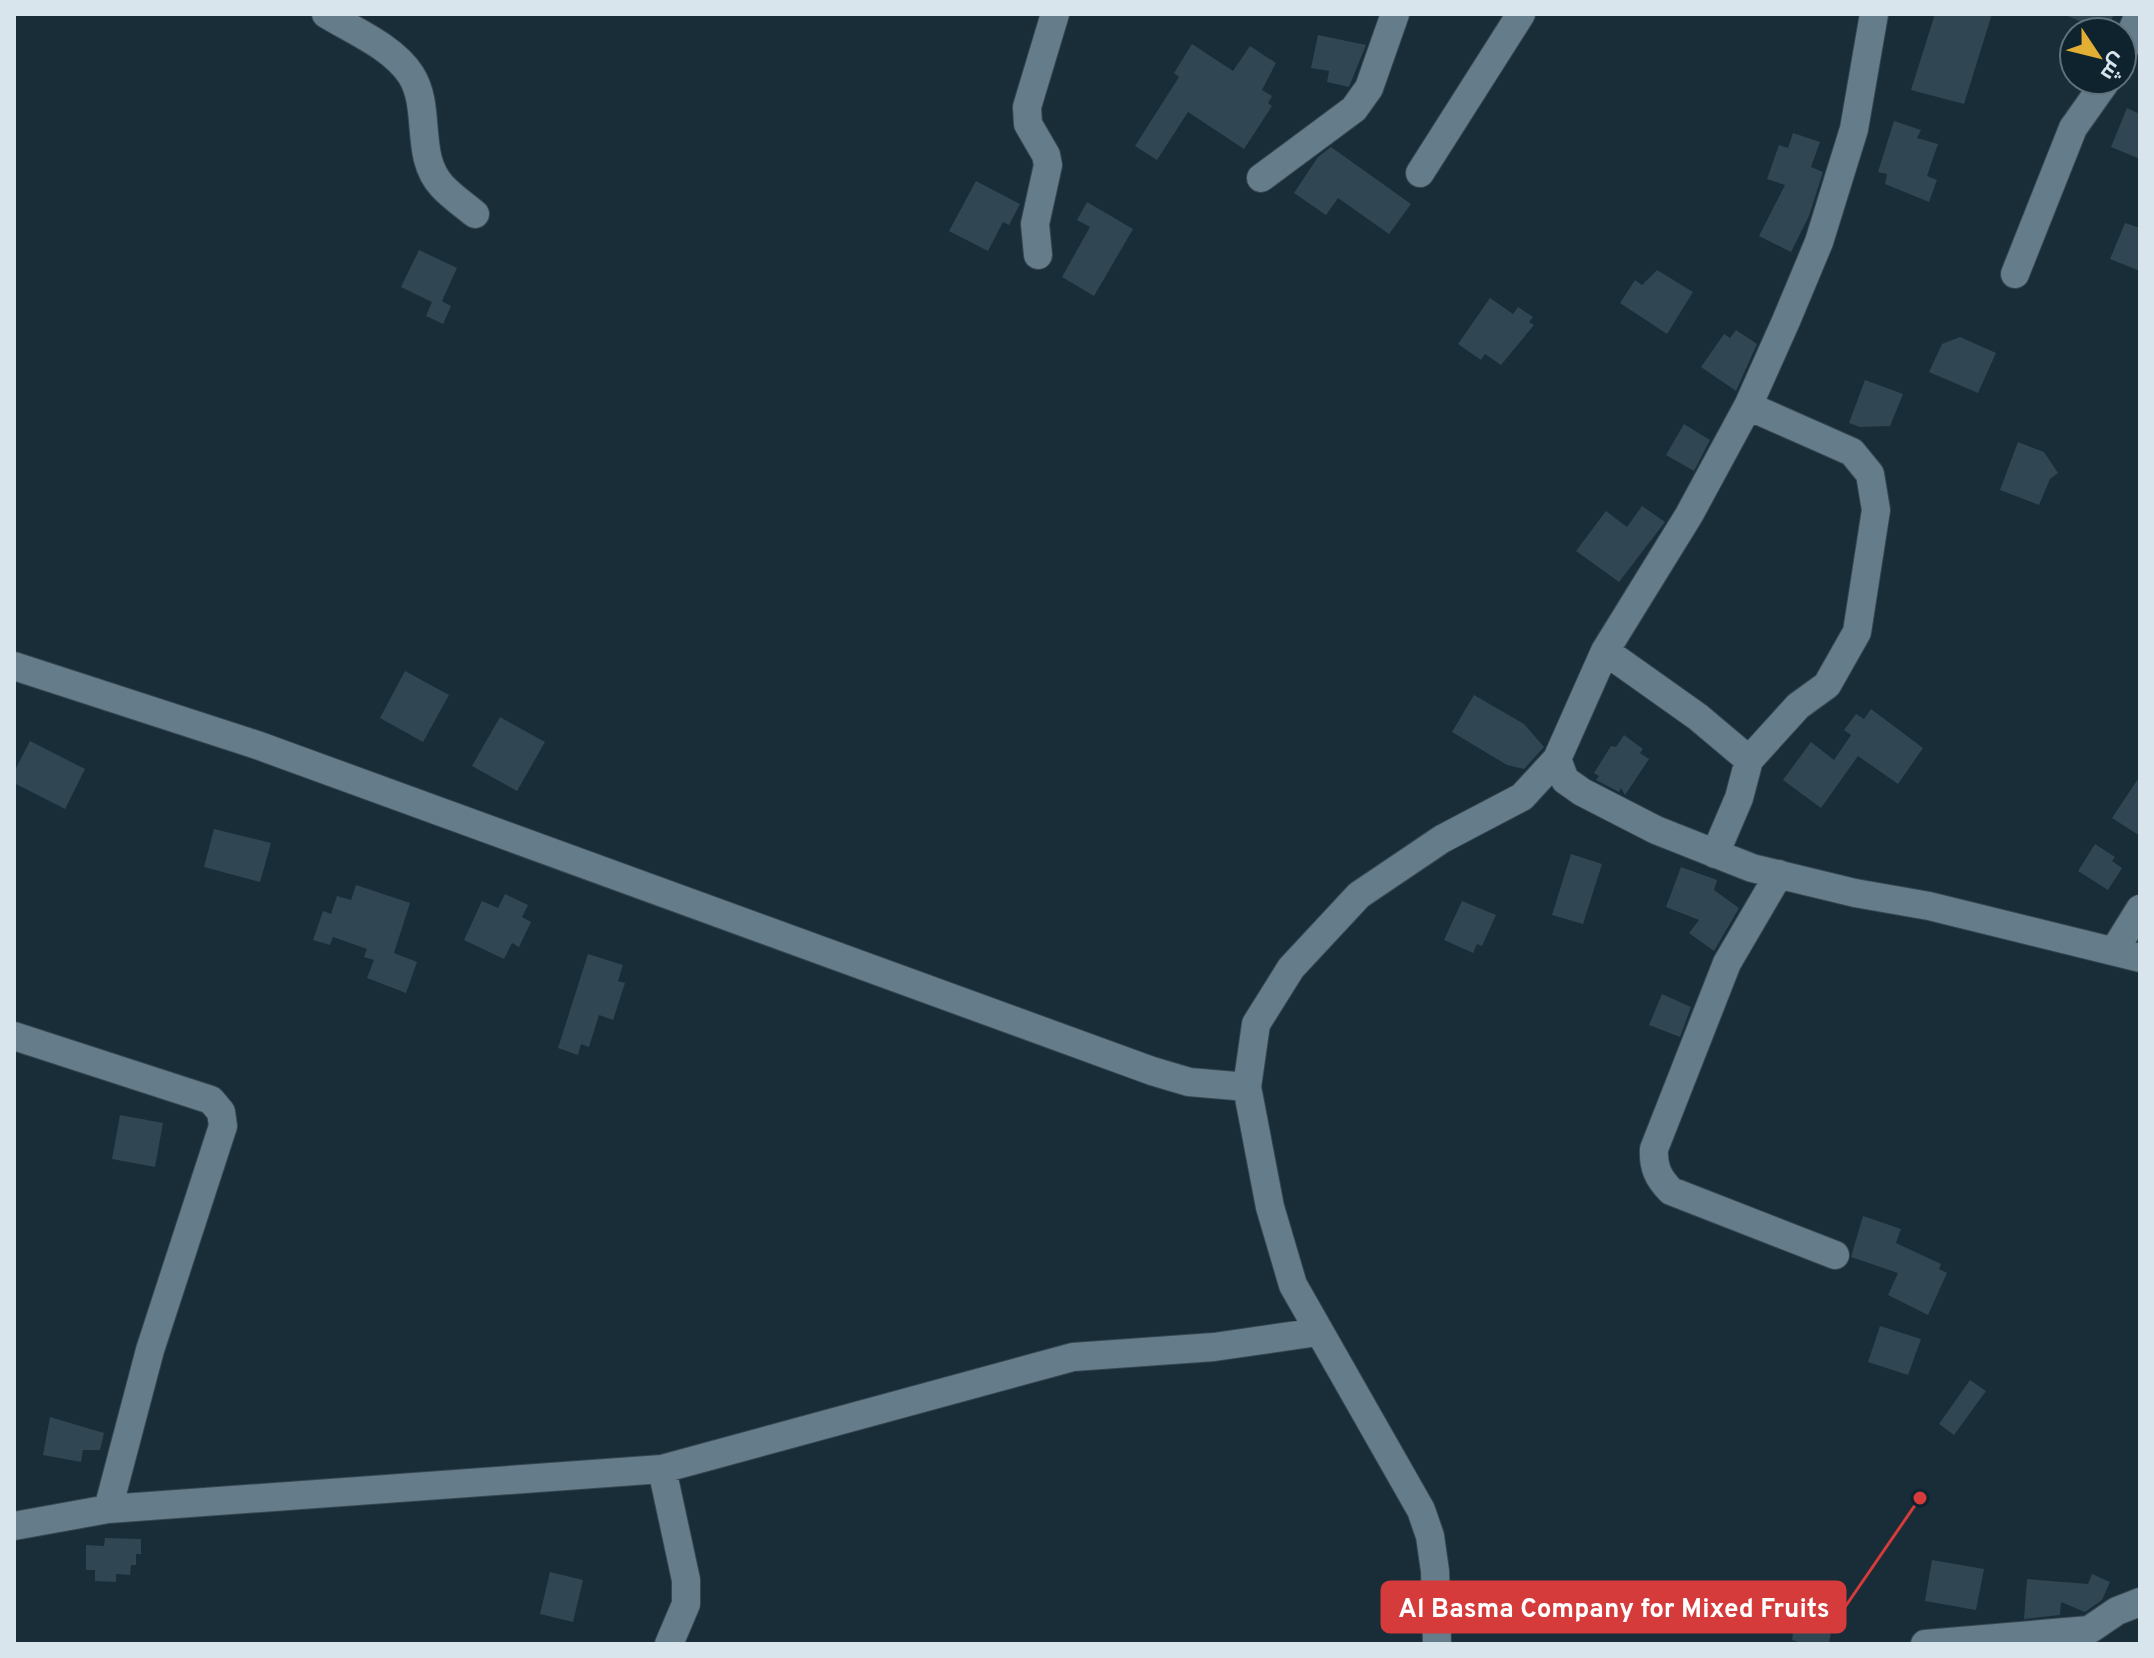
<svg xmlns="http://www.w3.org/2000/svg" width="2154" height="1658" font-family="Overpass,Cairo,sans-serif">
  <style>
    .building { fill: #304652 }
    .lines { fill: none; stroke-linecap: round; stroke-linejoin: round }
    .minor-casing { stroke: #364750; stroke-width: 30 }
    .minor { stroke: #657c8a; stroke-width: 28 }
    .leader { fill: none; stroke: #d63b3c; stroke-width: 3 }
    .callout-dot { fill: #d63b3c; stroke: #0e232e; stroke-width: 3 }
    .callout { fill: #d63b3c; stroke: #d63b3c; stroke-width: 3 }
    .callout-label { font-size: 26px; text-anchor: middle; font-weight: bold; fill: #fff }
  </style>
  <rect width="100%" height="100%" fill="#182d38"/>
  <path class="building" d="M1935,14H1992L1964,104L1911,90Z
    M2063,14H2114L2106,32Z
    M1318,35L1366,45L1349,87L1327,82L1329,71L1311,68Z
    M1192,44L1233,71L1250,46L1276,63L1262,90L1272,96L1268,103L1272,106L1244,149L1188,112L1157,160L1135,146L1179,77L1174,73Z
    M2127,108L2140,114V159L2111,147Z
    M1894,121L1921,130L1917,138L1938,144L1927,176L1937,180L1929,202L1885,184L1887,174L1878,172Z
    M1793,133L1820,142L1811,167L1823,172L1809,216L1791,252L1759,236L1785,185L1767,179L1779,145L1788,148Z
    M1331,147L1411,204L1389,234L1338,198L1326,215L1294,193L1318,157Z
    M976,181L1020,204L1009,225L1003,222L988,251L949,231Z
    M1087,202L1133,229L1094,296L1062,277L1090,227L1077,220Z
    M2125,223L2140,228V271L2110,259Z
    M419,250L457,268L442,301L451,306L443,324L426,316L432,302L401,287Z
    M1657,270L1693,292L1667,334L1620,303L1635,280L1642,285Z
    M1490,298L1513,314L1518,307L1533,317L1529,322L1534,325L1501,365L1485,354L1481,360L1458,344Z
    M1736,330L1757,344L1736,391L1701,367L1724,334L1730,338Z
    M1960,337L1996,353L1978,393L1929,372L1942,344Z
    M1865,380L1903,394L1890,426L1860,427L1849,423Z
    M1684,424L1710,440L1694,471L1666,455Z
    M2018,442L2044,452L2058,473L2050,479L2039,505L2000,490Z
    M1642,506L1665,522L1619,582L1576,551L1606,511L1627,527Z
    M405,671L449,695L423,742L380,718Z
    M1474,695L1524,724L1544,747L1524,769L1507,765L1452,732Z
    M1871,709L1923,748L1898,784L1858,756L1821,808L1783,780L1811,742L1834,760L1851,735L1844,730L1856,714L1864,719Z
    M500,717L545,742L517,791L472,766Z
    M1624,735L1643,749L1640,753L1649,759L1625,795L1621,788L1619,792L1596,780L1599,776L1594,773L1611,746L1616,747Z
    M30,741L85,769L65,809L14,783V772Z
    M2140,776V836L2112,818Z
    M214,829L271,843L260,882L204,867Z
    M2095,844L2115,857L2112,861L2122,868L2108,890L2078,871Z
    M1571,854L1602,864L1583,924L1552,915Z
    M1681,867L1717,880L1714,890L1739,908L1714,951L1689,933L1699,920L1666,907Z
    M356,885L410,903L394,953L417,962L406,993L367,978L374,960L364,957L367,949L333,937L330,945L313,940L323,911L331,914L337,896L351,900Z
    M505,894L528,905L522,917L531,922L519,947L512,943L504,959L464,940L482,901L498,908Z
    M1462,901L1496,915L1482,946L1477,944L1473,953L1444,940Z
    M588,954L623,965L618,981L625,983L613,1020L599,1015L589,1047L581,1044L578,1055L558,1048Z
    M1662,994L1691,1007L1680,1037L1649,1025Z
    M120,1115L163,1123L155,1167L112,1159Z
    M1863,1216L1901,1229L1896,1243L1941,1264L1939,1269L1947,1273L1928,1315L1888,1295L1898,1273L1851,1257Z
    M1880,1326L1921,1339L1908,1375L1868,1362Z
    M1970,1380L1986,1391L1954,1435L1939,1424Z
    M50,1417L104,1433L100,1450H83L81,1462L43,1455Z
    M105,1538L141,1539V1554H136V1565H131L130,1575L116,1574V1582L95,1581V1570H86V1545L104,1546Z
    M1932,1560L1984,1569L1976,1610L1925,1601Z
    M550,1572L583,1580L573,1622L540,1614Z
    M2092,1574L2110,1582L2102,1600L2085,1612L2061,1602L2060,1615L2024,1619L2027,1579L2088,1584Z
    M1800,1588L1837,1594L1829,1644H1805L1792,1640Z"/>
  <g class="lines">
    <defs>
      <path id="minor" d="M326,14C354,31 393,47 411,75C432,108 414,156 442,186C451,196 464,205 475,214
        M1874,14L1854,129L1819,242L1786,321L1748,406L1689,515L1605,651L1557,759L1565,780L1582,792L1656,830L1752,868L1855,893L1929,906L2140,958
        M2122,55L2139,14
        M1420,173L1521,14
        M1261,178L1354,109L1369,88L1395,14
        M1038,255L1035,224L1048,165L1046,155L1028,124L1027,107L1055,14
        M2015,274L2073,128L2107,80
        M1605,651L1698,717L1749,760L1798,706L1827,685L1857,632L1876,510L1870,474L1852,452L1748,406
        M14,666L257,745L1152,1071L1189,1082L1247,1087
        M1715,854L1739,798L1749,760
        M1779,874L1727,963L1654,1149C1653,1167 1658,1178 1671,1191L1835,1255
        M2114,951L2140,909
        M14,1036L211,1100L221,1112L223,1126L150,1350L108,1509
        M662,1469L686,1580V1604L669,1644
        M14,1526L108,1509L662,1469L1073,1357L1214,1347L1318,1332
        M1437,1644L1435,1571L1430,1536L1421,1510L1293,1285L1270,1207L1247,1087L1256,1024L1291,968L1359,895L1442,839L1522,797L1557,759
        M1925,1644L2089,1630L2117,1611L2140,1602"/>
    </defs>
    <use href="#minor" class="minor-casing"/>
    <use href="#minor" class="minor"/>
  </g>
  <path class="leader" d="M1920 1498L1845 1607"/>
  <circle class="callout-dot" cx="1920" cy="1498" r="8"/>
  <rect class="callout" x="1382" y="1582" width="463" height="50" rx="8"/>
  <g class="callout-label">
    <text x="1614" y="1617">Al Basma Company for Mixed Fruits</text>
  </g>
  <rect width="2154" height="1658" fill="none" stroke="#d9e5ed" stroke-width="32"/>
  <g transform="translate(2098 56) rotate(125)"><circle r="38" fill="#0e232e" stroke="#5f717a" stroke-width="2"/>
  <path d="M0-6L14 30L0 20L-14 30Z" fill="#e2af34"/>
  <text y="-12" font-size="22" font-weight="bold" text-anchor="middle" fill="#d9e5ed">ش</text>
  </g>
</svg>
